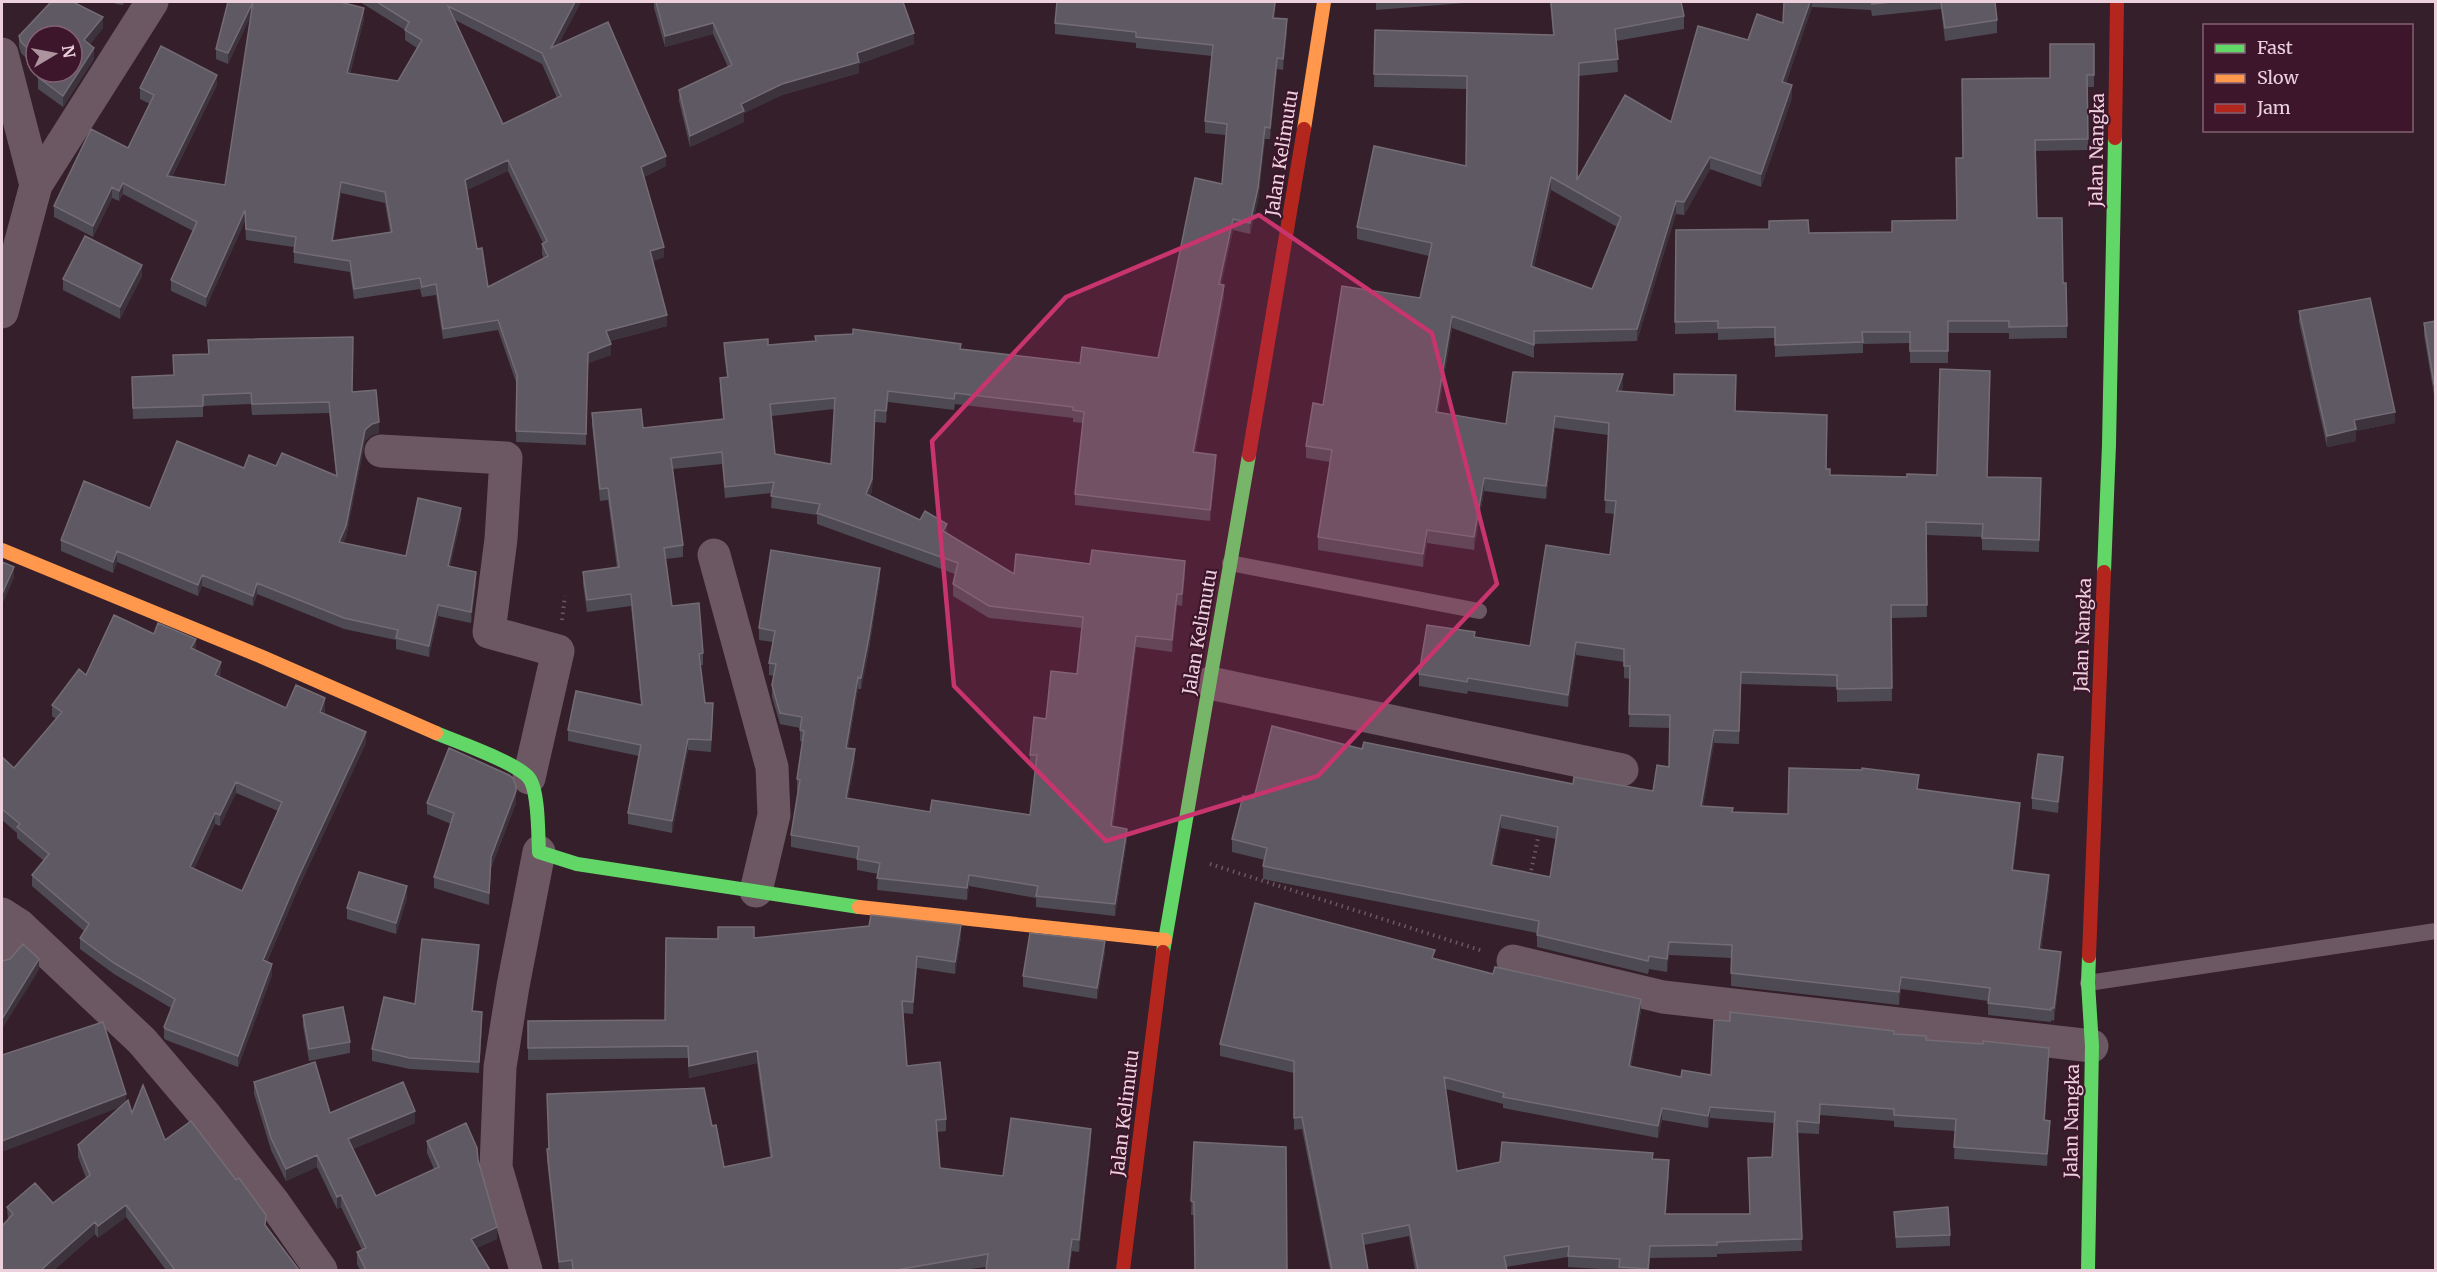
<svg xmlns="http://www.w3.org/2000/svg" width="2437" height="1272" font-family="Merriweather,serif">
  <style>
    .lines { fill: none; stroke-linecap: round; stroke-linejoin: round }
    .path { stroke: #6b5962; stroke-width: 4; stroke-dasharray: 1.5 4.5; stroke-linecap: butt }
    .lane { stroke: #6c5862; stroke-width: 16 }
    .street { stroke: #6c5862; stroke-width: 33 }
    .fast { stroke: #63d668; stroke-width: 14 }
    .slow { stroke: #ff974d; stroke-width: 14 }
    .jam { stroke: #b3261e; stroke-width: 14 }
    .wall { fill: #4d4a53; fill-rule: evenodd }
    .shaded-wall { fill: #3c333d }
    .building { fill: #5e5962; stroke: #746c75; stroke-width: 1.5; fill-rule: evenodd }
    .marked { fill: #c8346e; fill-opacity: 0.2; stroke: #c8346e; stroke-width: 4.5; stroke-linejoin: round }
    .labels { text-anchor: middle; stroke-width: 4.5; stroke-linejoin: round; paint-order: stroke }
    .street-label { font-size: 18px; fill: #ecd1dd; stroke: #3d162b }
  </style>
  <rect width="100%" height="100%" fill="#341f2a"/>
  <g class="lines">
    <path class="path" d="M562,620L565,596
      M1210,864L1483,951
      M1530,876L1539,833"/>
    <path class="lane" d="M1230,563L1479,611
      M2088,983L2436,931"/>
    <path class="street" d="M2,54L36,185L2,312
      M36,185L152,2
      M381,451L506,458L501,539L489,632L558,651L529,778
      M714,555L772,767L774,815L756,891
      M1210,683L1622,770
      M2,914L19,925L142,1041L205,1115L274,1203L321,1270
      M2,953L19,925
      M1513,961L1663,997L2092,1046
      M526,1270L496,1167L500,1067L513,986L539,852"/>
    <path class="fast" d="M2104,572L2109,445L2115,138
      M436,733C455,741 518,763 529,778C539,791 538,835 539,852L577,864L859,907
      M1163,952L1249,455
      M2088,1270L2092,1046L2088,983L2089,956"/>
    <path class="slow" d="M1304,129L1324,2
      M2,550L260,656L436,733
      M859,907L1165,940"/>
    <path class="jam" d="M2115,138L2117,2
      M1249,455L1304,129
      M2089,956L2104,572
      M1123,1270L1163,952"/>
  </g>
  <path class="wall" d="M108,2H125L122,5Z
    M228,2L364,19L350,74L398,81L417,48L405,40V30L360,2H581L558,45L666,166L644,177L664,257L653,261L667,326L610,341L611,355L588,363L586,445L516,442L517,385L498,330L443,339L436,295L422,297L420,289L354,299L350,272L294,263V247L246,240L245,221L206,307L171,291V280L193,231L123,194L119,201L112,198L93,237L54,217V206L128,148L150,104L140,99V88L217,85L172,177L225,185L251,15L228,64L216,59V49ZM455,20L542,64L557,98L503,124ZM508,171L543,243L542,244V254L544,259L488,287L477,249L467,190ZM341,193L385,203L390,232L333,241Z
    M654,2H903L914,44L859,64V73L782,95L744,113V122L690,147L679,101V90L728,67L713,34L665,47L654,8Z
    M1376,2H1478L1376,10Z
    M1550,2H1681L1684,16V29L1616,41L1618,72L1579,76L1578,180L1671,122L1748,40L1783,23L1784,2H1995L1997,20V33L1945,41L1941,9L1872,16L1871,10L1812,7L1786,83L1792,98L1761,187L1710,169L1684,215L1676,214L1637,341L1534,344V358L1452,328L1438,413L1506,424L1623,386L1621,392L1735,411L1826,469L1830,475L1907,477H1987L2041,478L2039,552L1982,550V537L1926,535L1927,617L1891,618L1892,701L1837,702V687L1741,684L1739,744L1714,743L1703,806L1733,812L1788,814L1919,789L2020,815L2013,871L2049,888L2041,950L2061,965L2054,1021L2051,1020V1022L1988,1015V1001L1901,989L1899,1005L1731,986V958L1669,955L1667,972L1649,969L1648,974L1537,947V933L1263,879V866L1265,860L1232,852V839L1254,798L1362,749L1573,784L1653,791L1669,767L1670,728L1629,727L1630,679L1624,678V662L1576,655L1568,707L1468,691L1467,694L1419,686V674L1475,637L1530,646L1610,555L1615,514L1605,513L1608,435L1555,428L1546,499L1484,491L1474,550L1427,543L1423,567L1318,550V537L1330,462L1306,458V446L1323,405L1420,298L1429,256L1357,239V227L1466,166L1467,89L1374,87L1375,30L1553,35ZM1551,190L1617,227L1592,289L1534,267ZM1501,828L1556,839L1550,877L1493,865Z
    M1274,18L1287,31L1283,70L1277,69L1270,139H1265L1258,200L1250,234L1233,230L1221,285L1224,297L1195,452L1216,466L1210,521L1075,505V494L1083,423L1073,422V418L955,404L954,410L888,402L886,423L875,422L872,491L870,496L947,534L1014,574L1090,564L1185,572L1182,606L1177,605L1172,652L1136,647L1113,827L1127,840L1115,916L1036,907V898L969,886L967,900L877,890L878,874L857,870V859L791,847V835L798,791H797V779L803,742L800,741V728L780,724L772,697V685L774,676L769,675V663L773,642L759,640V628L880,579L869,649L861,689H858L848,748L855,761L848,798L930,812L1030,815L1035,767L1030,766V755L1046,719L1077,674L1082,628L989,618L953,596V584L955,574L817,524V515L771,508L772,493L725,498L722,464L673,469L683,545V557L666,559L672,606L703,653V665H700L705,703L713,715L711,752L688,750L672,833L628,824V813L639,756L568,741V730L641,705L631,606L587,612L583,584V572L617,568L608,500L600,501L592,425V413L643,428L723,420L720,389V378L727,377L724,354V343L768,345L961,349L1080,363L1158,358L1222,184L1226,135L1205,133V121L1212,56L1136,48V43L1055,34V23ZM834,409L831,464L775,454L772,416Z
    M103,28L90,44L94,59L63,107L38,89V77L41,73L40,72H72L36,36V68L21,53L19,47V36Z
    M2094,44V87H2088V150L2035,151L2037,218L2063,283H2066L2067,338L2009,339V333H1948V363H1910V343L1863,344V353L1775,357V338L1718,340V333L1675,334L1676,230L1809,233L1892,232L1957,220L1963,158L2050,78Z
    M142,276L120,319L63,290V279Z
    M2299,311L2395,423L2356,431V441L2327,447L2299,322Z
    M2436,321V395H2434L2424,335V323Z
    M173,375L353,392L379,433L372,435L365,441L346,537L343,543L406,556L461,519L450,566L476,583L471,623L438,616L429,657L396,649V640L344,629L257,594L253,606L202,586L198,596L117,562L113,573L61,551V540L150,508L244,468L276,466L336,475L329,413L252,415L251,404L203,406V417L133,419L132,387Z
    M154,634L196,650L221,673L219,677L286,708L325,710L324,714L366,743L298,889L267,962L272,975L238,1067L166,1040L164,1038V1027L171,1008L114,974L80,949V938L84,931L32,886V875L44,861L17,838V833L2,820V757L14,768L56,719L52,716V705L86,675ZM236,793L278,811L242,891L194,869L215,824L220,826Z
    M2063,768L2058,813L2032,809V798Z
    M427,803H516L491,868L489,905L434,888V877L451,824L427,814Z
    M407,898L396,934L347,919V908Z
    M961,937L955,974L917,968L913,1014L903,1013L907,1066L946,1119V1131L937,1132L940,1168L1003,1176L1091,1141L1079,1252L1072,1251L1069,1270H986V1267L964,1270H559L547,1161V1149L712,1126L724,1167L770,1157L757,1063L689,1078L688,1058L528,1060V1021L665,1020L718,939L754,938Z
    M1105,952L1097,999L1023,987V976Z
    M479,956L473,1012L482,1023L479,1073L410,1069L372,1061V1049L415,1004Z
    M1435,959L1493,974L1641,1011L1631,1067L1681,1077L1711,1075L1894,1034L1926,1040L2049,1060L2045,1120L2050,1132L2047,1166L1954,1159L1955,1131L1894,1127V1121L1820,1115L1819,1134L1798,1133L1802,1251L1717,1254V1257L1650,1258L1649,1270H1617L1568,1267V1257L1506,1267L1507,1270H1415L1409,1236L1364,1245L1368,1270H1330L1302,1129L1294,1130V1073L1220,1056V1044ZM1446,1089L1503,1104V1108L1658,1138L1662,1120L1708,1128L1710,1118L1774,1123L1772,1157L1749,1214H1666L1669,1172L1653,1159L1457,1171Z
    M303,1015L350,1042V1053L309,1061L303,1026Z
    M254,1082L330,1113L415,1123L353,1149L376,1196L434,1169L427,1153V1141L478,1160L497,1239L476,1248L490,1270H360L357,1264V1252L362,1250L341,1207L337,1209L317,1167L286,1181L271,1150L254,1094Z
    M126,1103L132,1113L165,1140L266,1226L299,1270H166L126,1217L98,1238L95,1234L54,1270H2L8,1219L7,1207L53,1203L86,1178L78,1157V1145L122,1106L2,1152Z
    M1194,1142V1215H1191Z
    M1894,1212L1950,1235V1246L1896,1248Z"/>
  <path class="shaded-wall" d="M253,2L254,10L228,64V53Z
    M575,2H581L551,59V48Z
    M1275,2H1276L1273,29V18Z
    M1810,2H1812V7L1782,94V82Z
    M364,8V19L347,84V73Z
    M103,17V28L84,51V40Z
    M1287,19V31L1283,70V59Z
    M713,23V34L665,47V36Z
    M914,33V44L859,64V73L782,95L744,113V122L690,147V136L741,104L782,84L857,53Z
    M94,48V59L63,107V96Z
    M1277,58V69L1270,139V128Z
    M217,75V85L167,187V176Z
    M1792,85V98L1761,187V174Z
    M1265,127V139L1258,200L1250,234V223Z
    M666,156V166L641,178V167Z
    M1710,157V169L1684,215V202Z
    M508,160V171L465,191V180Z
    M1551,177V190L1531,279V266Z
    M341,182V193L332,252V241Z
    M123,183V194L119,201V191Z
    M112,187V198L93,237V226Z
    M1676,201V214L1637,341V329Z
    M245,210V221L206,307V297Z
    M1233,219V230L1219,296V284Z
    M664,247V257L650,262V251Z
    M142,265V276L120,319V307Z
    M1224,285V297L1193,464V452Z
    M667,315V326L606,342V331Z
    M1452,316V328L1436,425V412Z
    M611,344V355L588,363L586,445L588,353Z
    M1623,374V386L1617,404V391Z
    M888,391V402L886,423V411Z
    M875,410L872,491L866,506V494Z
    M2395,412V423L2356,431V441L2327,447V436L2354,420Z
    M1555,416V428L1546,499V486Z
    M379,422V433L372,435L365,441L346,537L339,553V542L365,430L372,424Z
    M1216,455V466L1210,521V510Z
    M1484,478V491L1474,550V537Z
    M461,508V519L448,577V566Z
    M947,524V536L943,531Z
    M1427,530V543L1423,567V554Z
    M117,551V562L113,573V562Z
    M1185,561V572L1182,606V594Z
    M14,567V578L2,605V594Z
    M880,568V579L869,649L861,689V678Z
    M476,572V583L471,623V612Z
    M202,575V586L198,596V585Z
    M257,583V594L253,606V596Z
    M1177,594V605L1172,652V640Z
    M438,605V616L429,657V646Z
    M1136,636V647L1111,838V826Z
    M196,639V650L191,648Z
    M1576,642V655L1568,707V695Z
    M221,662V673L215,686V675Z
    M858,677V689L846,759V748Z
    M325,698V710L320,723V712Z
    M1714,730V743L1701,819V806Z
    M366,732V743L298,889L263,971V960L298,878Z
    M688,739V750L672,833V821Z
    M855,749V761L846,809V798Z
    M2063,757V768L2058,813V802Z
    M236,782V793L220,826V815Z
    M516,791V803L491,868L489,905L491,857Z
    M2020,803V815L2012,883V870Z
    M215,813V824L190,878V867Z
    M1501,815V828L1491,878V865Z
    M1127,829V840L1115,916V904Z
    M969,875V886L967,900V888Z
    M2049,875V888L2039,962V949Z
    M407,886V898L396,934V923Z
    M961,925V937L955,974V962Z
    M1105,941V952L1097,999V988Z
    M1669,942V955L1667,972V959Z
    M479,945V956L472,1023V1011Z
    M2061,952V965L2054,1021V1008Z
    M917,956V968L913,1014V1002Z
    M39,959V970L2,1029V1019Z
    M272,964V975L238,1067V1056Z
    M1901,977V989L1899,1005V992Z
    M1641,999V1011L1629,1078V1066Z
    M482,1012V1023L479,1073V1062Z
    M2049,1048V1060L2044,1132V1120Z
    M757,1051V1063L689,1078V1066Z
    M126,1094V1105L2,1152V1141Z
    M1710,1107V1118L1708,1128V1116Z
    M1662,1108V1120L1658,1138V1126Z
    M415,1111V1123L348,1151V1139Z
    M2050,1121V1132L2047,1166V1154Z
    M1091,1129V1141L1079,1252V1240Z
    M317,1155V1167L286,1181V1169Z
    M1669,1160V1172L1665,1225V1214Z
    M341,1195V1207L337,1209V1197Z
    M126,1205V1217L98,1238V1226Z
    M95,1222V1234L54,1270H41Z
    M497,1227V1239L471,1251V1239Z
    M1072,1239V1251L1069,1270H1068Z"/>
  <path class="building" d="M51,2H73L103,17L84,40L94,48L63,96L38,77L42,72H72V36H36V57L21,42L19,36Z
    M228,2H253L228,53L216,49Z
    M253,2H340L364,8L347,73L398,81L422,40L405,30L409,22L377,2H575L551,48L608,22L666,156L641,167L664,247L650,251L667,315L606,331L611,344L588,353L586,434L516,431L517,375L498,320L443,329L436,284L422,287L420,278L354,289L350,261L294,252L296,237L246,229L245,210L206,297L171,280L197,222L123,183L119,191L112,187L93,226L54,206L91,129L128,148L154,95L140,88L161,46L217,75L167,176L225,185ZM448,6L542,53L561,96L503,124ZM508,160L547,241L542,244L548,256L488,287L482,248L477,249L465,180ZM341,182L385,192L392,232L332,241Z
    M656,2H903L914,33L857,53L859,62L782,84L741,104L744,111L690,136L679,90L732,65L713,23L665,36Z
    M1057,2H1275L1273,18L1287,19L1283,59L1277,58L1270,128L1265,127L1258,188L1250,223L1233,219L1219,284L1224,285L1193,452L1216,455L1210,510L1075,494L1084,412L1073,410V407L955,393L954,399L888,391L886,411L875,410L872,479L866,494L920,520L925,511L947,524L943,531L1014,574L1016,554L1090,564L1092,550L1185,561L1182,594H1177L1172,640L1136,636L1111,826L1127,829L1115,904L1036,896L1038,886L969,875L967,888L877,878L880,863L857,859L859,847L791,835L800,780L797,779L804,731L800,730L802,717L780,713L772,685L776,664L769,663L775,631L759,628L771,550L880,568L869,637L861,678L858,677L846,748L855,749L846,798L930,812L932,800L1030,815L1037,755H1030L1034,717L1046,719L1051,671L1077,674L1083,617L989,606L953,584L958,563L817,513L820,504L771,496L774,482L725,487L722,452L671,458L683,545L664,548L672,606L699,603L703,653L699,654L705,703H713L711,740L688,739L672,821L628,813L641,745L568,730L576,691L642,705L631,594L587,600L583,572L619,567L608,488L600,489L592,413L641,409L643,428L724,419L720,378L728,377L724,343L768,339V345L816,341L815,336L853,334V329L961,344L960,349L1080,363L1082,347L1158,358L1195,178L1222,184L1227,124L1205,121L1213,45L1136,37V32L1055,23ZM835,398L831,464L775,454L770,404Z
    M1551,2H1681L1684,16L1615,29L1618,59L1579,63L1577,180L1625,95L1671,122L1698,26L1748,40L1757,14L1783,23L1784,2H1810L1782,82L1792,85L1761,174L1710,157L1684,202L1676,201L1637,329L1534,331V345L1452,316L1436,412L1506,424L1513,372L1623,374L1617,391L1674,395V374L1736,375L1735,411L1827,415L1826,469H1830V475L1907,477V474L1937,475L1940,369L1990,371L1987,477L2041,478L2039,540L1982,538L1983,524L1926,522L1927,605H1891L1892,688L1837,689V675L1741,672L1739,731L1714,730L1701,806L1733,808L1732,812L1788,814L1789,768L1862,770V768L1919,775L1917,789L2020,803L2012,870L2049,875L2039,949L2061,952L2054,1008H2051V1010L1988,1003L1990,988L1901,977L1899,992L1731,973L1732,945L1669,942L1667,959L1649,956L1648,961L1537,935L1539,921L1263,866L1267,848L1232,839L1243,796L1254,798L1272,726L1362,749L1364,742L1573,784L1574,777L1653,791L1657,765L1669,767L1670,715L1629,714L1630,666H1624V649L1576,642L1568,695L1468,678L1467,682L1419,674L1427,625L1475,632L1474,637L1530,646L1546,545L1610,555L1616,501L1605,500L1609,423L1555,416L1546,486L1484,478L1474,537L1427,530L1423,554L1318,537L1332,450L1306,446L1313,403L1323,405L1342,286L1420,298L1432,243L1357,227L1374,146L1466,166L1467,76L1374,74L1375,30L1554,35ZM1551,177L1621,217L1592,289L1531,266ZM1501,815L1558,827L1550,877L1491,865Z
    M1871,2H1892L1872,4Z
    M1941,2H1995L1997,20L1945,28Z
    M2050,44H2094V75H2087L2088,139L2035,140L2037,218H2062L2063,283H2066L2067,326L2009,327V321H1948V351H1910V332H1862L1863,342L1775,345V327L1718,328V321L1675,322L1676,230L1769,229V221L1808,220L1809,233L1892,232V221L1957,220L1956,158H1963L1962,79L2050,78Z
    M85,236L142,265L120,307L63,279Z
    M2370,298L2395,412L2354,420L2356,429L2327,436L2299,311Z
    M2436,321V384H2434L2424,323Z
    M353,337L352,392L376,390L379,422L372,424L365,430L346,526L339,542L406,556L418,498L461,508L448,566L476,572L471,612L438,605L429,646L396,638L398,630L344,618L257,583L253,596L202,575L198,585L117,551L113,562L61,540L84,481L150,508L177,441L244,468L249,455L276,466L282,453L337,476L329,402L252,404L251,393L203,395V406L133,408L132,377L174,375L173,355L209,354L208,340Z
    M2,562L14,567L2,594Z
    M114,615L154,634L158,623L196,639L191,648L221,662L215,675L286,708L296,685L325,698L320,712L366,732L298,878L263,960L272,964L238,1056L166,1029L164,1027L175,999L114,963L80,938L89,924L32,875L49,854L17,827L20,824L2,809V757L14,768L62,712L52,705L79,669L86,675ZM236,782L282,802L242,891L190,867L215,813L220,815Z
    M449,748L509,775L513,778L516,786V791L491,857L489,893L434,877L454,813L427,803Z
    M2038,754L2063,757L2058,802L2032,798Z
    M359,872L407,886L396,923L347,908Z
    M1255,903L1435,950L1432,958L1493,974L1495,967L1641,999L1629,1066L1681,1077L1682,1070L1711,1075L1714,1020L1730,1021V1012L1894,1031V1034L1926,1036V1040L1983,1044V1041L2049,1048L2044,1120L2050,1121L2047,1154L1954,1147L1956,1119L1894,1115V1109L1820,1104L1819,1123L1797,1121L1802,1239L1717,1242V1245L1650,1246L1648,1269L1619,1267L1620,1259L1568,1256L1569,1246L1504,1256L1507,1270H1418L1409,1225L1362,1234L1368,1270H1332L1302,1117L1294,1118V1061L1220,1044ZM1444,1077L1504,1093L1503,1097L1658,1126L1662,1108L1708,1116L1710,1107L1775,1112L1772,1157L1748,1158L1750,1214H1665L1669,1160L1652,1159L1653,1153L1502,1142L1500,1162L1457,1171Z
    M871,915L961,925L955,962L917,956L913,1002L902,1001L907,1066L940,1062L946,1119L936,1120L940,1168L1003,1176L1011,1118L1091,1129L1079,1240L1072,1239L1068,1270H986L988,1254L896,1270H573L572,1260L559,1262L547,1149H549L547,1094L704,1088L712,1126L716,1125L724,1167L772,1157L757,1051L689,1066L688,1046L528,1048V1021L665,1020L666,938L718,939V927H754V938L869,926Z
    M1030,933L1105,941L1097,988L1023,976Z
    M422,939L479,945L472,1011L482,1012L479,1062L410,1058L372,1049L384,997L415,1004Z
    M23,944L39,959L2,1019V961L10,959Z
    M343,1007L350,1042L309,1049L303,1015Z
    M103,1022L126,1094L2,1141V1055Z
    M315,1062L330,1113L403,1082L415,1111L348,1139L376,1196L439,1167L427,1141L466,1123L477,1148L478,1160L497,1227L471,1239L490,1270H366L357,1252L366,1248L341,1195L337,1197L317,1155L286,1169L271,1138L254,1082Z
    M143,1085L165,1140L191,1121L236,1180L239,1178L266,1215L265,1225L299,1270H175L126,1205L98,1226L95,1222L41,1270H2V1226L13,1214L7,1207L35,1183L53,1203L90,1175L78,1145L128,1100L132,1113Z
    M1194,1142L1286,1147L1287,1270H1195L1194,1202L1191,1201Z
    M1948,1207L1950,1235L1896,1237L1894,1212Z"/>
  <path class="marked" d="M1259,215L1432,333L1497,584L1318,776L1106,841L954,686L932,441L1066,297Z"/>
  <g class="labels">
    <g class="street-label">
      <text transform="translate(2097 150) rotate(-89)" y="6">Jalan Nangka</text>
      <text transform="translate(1282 153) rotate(-81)" y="6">Jalan Kelimutu</text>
      <text transform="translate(1200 632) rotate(-80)" y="6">Jalan Kelimutu</text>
      <text transform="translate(2083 635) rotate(-88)" y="6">Jalan Nangka</text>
      <text transform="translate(1125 1113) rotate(-83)" y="6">Jalan Kelimutu</text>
      <text transform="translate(2072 1121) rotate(-89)" y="6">Jalan Nangka</text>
    </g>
  </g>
  <rect width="2437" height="1272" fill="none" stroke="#ecd1dd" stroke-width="6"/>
  <rect x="2203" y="24" width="210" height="108" fill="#3d162b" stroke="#836172" stroke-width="1.5"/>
  <rect x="2215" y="44" width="30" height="9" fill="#63d668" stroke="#836172" stroke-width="1.5"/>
  <text x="2257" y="54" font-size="18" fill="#ecd1dd">Fast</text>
  <rect x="2215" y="74" width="30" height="9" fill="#ff974d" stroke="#836172" stroke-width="1.5"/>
  <text x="2257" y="84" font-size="18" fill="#ecd1dd">Slow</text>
  <rect x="2215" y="104" width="30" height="9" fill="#b3261e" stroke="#836172" stroke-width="1.5"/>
  <text x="2257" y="114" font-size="18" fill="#ecd1dd">Jam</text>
  <g transform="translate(54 54) rotate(80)"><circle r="28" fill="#3d162b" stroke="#836172" stroke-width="1.5"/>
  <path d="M0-4.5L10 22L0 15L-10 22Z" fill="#ac939e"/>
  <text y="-9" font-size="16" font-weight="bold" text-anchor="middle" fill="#ecd1dd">N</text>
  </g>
</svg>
